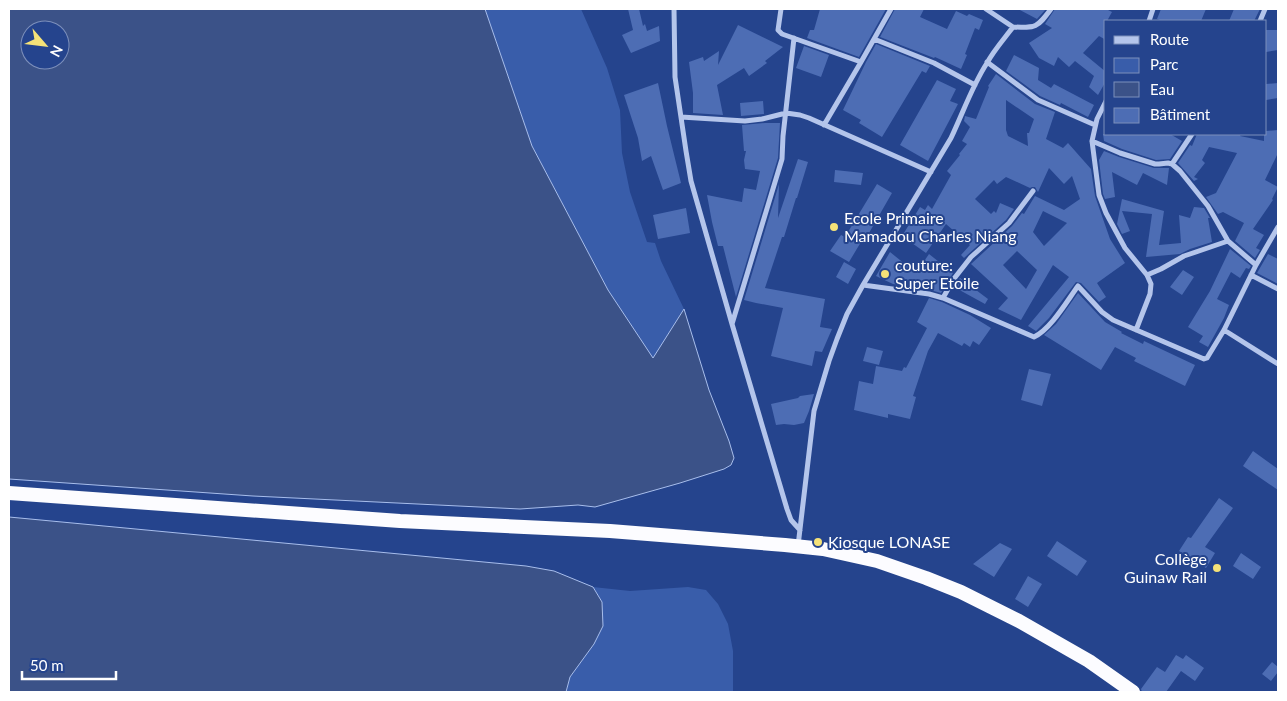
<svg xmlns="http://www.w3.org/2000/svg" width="1287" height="701" font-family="Lato,sans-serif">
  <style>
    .green { fill: #395daa }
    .water { fill: #3b5288; stroke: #a8beec; fill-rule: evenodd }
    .building { fill: #4d6db4; fill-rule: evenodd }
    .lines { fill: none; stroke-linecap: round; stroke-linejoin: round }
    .minor { stroke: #b4c5eb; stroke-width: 5 }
    .trunk { stroke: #fcfcff; stroke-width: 14 }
    .poi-dot { fill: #f5e278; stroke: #25448d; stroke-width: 2 }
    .labels { text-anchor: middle; stroke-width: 4; stroke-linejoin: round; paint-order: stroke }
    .poi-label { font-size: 16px; fill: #fff; stroke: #25448d; text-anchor: start }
  </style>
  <rect width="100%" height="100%" fill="#25448d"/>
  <path class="green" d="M485,9H581L607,68L620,110L622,153L630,192L647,242L655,243L661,261L684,309L653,359L608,290L532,146Z
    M593,587L630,591L688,587L706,590L718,604L728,624L733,651V692H566L570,677L594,644L602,602Z"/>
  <path class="water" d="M9,9H485L532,146L608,290L653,358L684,309L709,390L729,441L734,458L731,465L724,469L680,483L595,507L578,505L520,509L253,496L9,479ZM30,30H60V60H30Z
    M9,517L526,566L554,571L593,587L602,602L603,626L594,644L570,677L566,692H9Z"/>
  <path class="building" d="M628,9H639L643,26L645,24L647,31L659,26L660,41L631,53L622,35L633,30Z
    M820,9H886L859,57L807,38L810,30H814Z
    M895,9H924L920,17L947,29L956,11L967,16L969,14L983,20L979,30L975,28L965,54L967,55L961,69L935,57L934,58L880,37Z
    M1018,9H1046L1037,19Z
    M1055,9H1106L1112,12L1107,21H1106L1104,26L1106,27V40L1099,36L1083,53L1106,72V81L1098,95L1089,87L1094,76L1075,61L1069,67L1058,57L1054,66L1039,58L1029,43L1052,28L1045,24Z
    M1161,9H1206L1201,21H1163L1157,19Z
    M1234,9H1260L1254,21H1229Z
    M738,25L783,47L765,61L767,63L749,76L744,68L717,85L723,115L693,113V93L689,62L703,57L704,61L719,51L718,65Z
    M1266,30H1278V50L1266,52Z
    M876,44L930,66L926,73L922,71L882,137L859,123L861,120L843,110L866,62Z
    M804,46L829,55L821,77L796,68Z
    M1014,55L1039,68L1038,80L1051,88L1054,84L1094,105L1088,117L1061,103L1060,105L1040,96L1006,71Z
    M996,74L1035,104L1055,112L1046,139L1063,148L1068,143L1091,169L1095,196L1110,239L1125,263L1097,283L1106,297L1099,302L1081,283L1076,282L1049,318L1036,331L1028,326L1069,277L1053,265L1021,320L998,309L1008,298L971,264L1012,226L1022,213L1024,214L1035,196L1064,210L1080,199L1072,176L1064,184L1049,168L1038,192L1035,187H1032L1030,188L1006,177L997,184L994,180L975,199L991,214L994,211L996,213L1000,203L1014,209L1006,220L964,258L961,255L970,245L946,224L926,253L902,236L920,207L925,210L928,205L932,209L951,175L947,171L960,155L959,154L967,144L962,141L970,127L964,121L965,116L976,119L989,87L988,86ZM1006,100L1034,119L1029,133H1027L1028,146L1008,136L1006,130ZM1043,211L1067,223L1044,246L1033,232ZM1017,251L1037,270L1026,289L1003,265Z
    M937,80L956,89L950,101L958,104L928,161L900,145Z
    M658,83L667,126L681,183L663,190L651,156L642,161L638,138L624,95Z
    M1278,83V98L1266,100V84Z
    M763,101L764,114L741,116L740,103Z
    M765,123H780L778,158L736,297L723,246H718L712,222L707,195L742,202L744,188L756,190L760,171L745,169L744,160L746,151H744L742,125Z
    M1278,130V153L1265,180L1278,187L1272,199L1273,200L1253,229L1264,235L1256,248L1260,250L1255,258L1235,241L1244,223L1223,212L1218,214L1206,197L1216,193L1237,153L1209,147L1202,160L1205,163L1194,177L1198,179L1194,181L1178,163L1190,145L1192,146L1197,134H1241L1240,136L1264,141V134H1266V131Z
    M1103,134H1170L1182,141L1170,159L1156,160L1122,149L1104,141Z
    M1104,151L1119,157L1154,168H1169L1167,185L1143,173L1137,185L1112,172L1115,197L1105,199L1103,194L1099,160Z
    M798,159L808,162L797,198H796L784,237H782L765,288L825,299L820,327L832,329L822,352L815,351L812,366L771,356L783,308L756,303L744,300L779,184L778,218Z
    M835,170L863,173L861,185L834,182Z
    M877,184L892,193L869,233L867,232L849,262L830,251L841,235L845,237Z
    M1122,199L1164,211L1159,245L1181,243L1179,215L1190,218L1194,207L1204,208L1210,218H1208L1212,242L1190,249L1180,254L1146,257L1152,214L1122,211L1130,231L1122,234L1117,224Z
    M686,208L690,233L658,239L653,215Z
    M1230,249L1251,266L1249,269L1246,268L1240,278L1231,272L1217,299L1229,305L1224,318L1208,347L1199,342L1203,336L1188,327L1210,291Z
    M890,252L916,273L929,254L953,273L941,293L930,290L893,284L876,276Z
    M1268,254L1278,259V284L1257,273Z
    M844,262L856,269L848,284L836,277Z
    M1183,270L1194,277L1182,295L1170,287Z
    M960,278L988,299L985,304L954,287Z
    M1078,293L1105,322L1122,332L1121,333L1143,344L1144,341L1195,365L1185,386L1134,361L1136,358L1115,347L1101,370L1044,335L1056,324Z
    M929,298L942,302L970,315L991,328L979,345L973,341L970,347L964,343L962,346L938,333L928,351L913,396L916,397L910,419L888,414V418L854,410L859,381L873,384L876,366L902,371L904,367L906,368L927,328L917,322Z
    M867,347L883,351L879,365L863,361Z
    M1029,369L1051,374L1042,406L1021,400Z
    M814,394L809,411L804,423L794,425L784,424L776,425L771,404L798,398L800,396Z
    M1253,451L1278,469V490L1243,466Z
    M1219,498L1233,508L1205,547L1215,553L1206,568L1179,551L1188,537L1191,538Z
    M1057,541L1087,561L1077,576L1047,556Z
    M1000,543L1012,549L994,577L973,564Z
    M1241,553L1261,567L1253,579L1233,566Z
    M1028,576L1042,584L1028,607L1015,599Z
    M1176,655L1183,659L1186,655L1204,668L1195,681L1181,671L1166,692H1142L1141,689L1157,667L1165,672Z
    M1272,662L1278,667V672L1271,681L1262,674Z"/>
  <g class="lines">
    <path class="minor" d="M674,9L675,77L686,151L691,181L732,324L787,509L791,520L800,530
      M781,9L778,30L782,34L861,62
      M986,9L1013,27
      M1149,21L1153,9
      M1260,21L1265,9
      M874,39L934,63L975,85
      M987,62L1038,100L1095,125
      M1106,101L1097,119L1092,141L1099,195L1106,213L1125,248L1147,275L1151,284L1150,294L1136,330
      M681,117L745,121L762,119L786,113L800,115L809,118L931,172
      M824,125L861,62L891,9
      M1092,141L1120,153L1155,164H1159L1168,163L1172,164L1180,171L1208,206L1228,241L1256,265
      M1172,164L1192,134
      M1147,275L1161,269L1184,256L1228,241
      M1251,275L1278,289
      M863,285L929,294L943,298L1034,337C1051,329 1067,301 1078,286L1102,312L1113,320L1204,359L1207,358L1224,330L1256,265L1278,227
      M943,298L953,280L971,257L1009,223L1033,191
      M732,324L782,159L783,136L794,38
      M1224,330L1278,364
      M798,546L814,411L829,361L837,339L847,314L863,285L951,138C963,113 972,86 987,63C994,50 1004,39 1013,27C1036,28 1037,28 1051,9"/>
    <path class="trunk" d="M9,493L400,521L610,531L785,545L823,549L877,561L926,578L961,592L1019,621L1089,661L1133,692"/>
  </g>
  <g class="poi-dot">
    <circle cx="834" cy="227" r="5"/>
    <circle cx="885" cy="274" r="5"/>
    <circle cx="818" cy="542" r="5"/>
    <circle cx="1217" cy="568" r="5"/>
  </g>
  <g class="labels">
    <g class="poi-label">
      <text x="844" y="224">Ecole Primaire<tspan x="844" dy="18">Mamadou Charles Niang</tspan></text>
      <text x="895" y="271">couture:<tspan x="895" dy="18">Super Etoile</tspan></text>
      <text x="828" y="548">Kiosque LONASE</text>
      <text x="1207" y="565" text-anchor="end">Collège<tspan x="1207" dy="18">Guinaw Rail</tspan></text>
    </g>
  </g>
  <rect width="1287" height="701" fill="none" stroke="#ffffff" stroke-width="20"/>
  <rect x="1104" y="20" width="162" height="115" fill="#25448d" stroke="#7c8fbb"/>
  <rect x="1114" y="36" width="25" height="8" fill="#b4c5eb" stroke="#7c8fbb"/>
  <text x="1150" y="45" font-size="15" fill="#ffffff">Route</text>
  <rect x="1114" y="58" width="25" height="15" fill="#395daa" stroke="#7c8fbb"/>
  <text x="1150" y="70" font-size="15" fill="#ffffff">Parc</text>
  <rect x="1114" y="82" width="25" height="15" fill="#3b5288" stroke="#7c8fbb"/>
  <text x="1150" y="95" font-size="15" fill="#ffffff">Eau</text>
  <rect x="1114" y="108" width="25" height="15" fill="#4d6db4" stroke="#7c8fbb"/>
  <text x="1150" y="120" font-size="15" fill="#ffffff">Bâtiment</text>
  <g transform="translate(45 45) rotate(118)"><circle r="24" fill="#25448d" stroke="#7c8fbb"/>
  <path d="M0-4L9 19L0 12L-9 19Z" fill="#f5e278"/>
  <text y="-8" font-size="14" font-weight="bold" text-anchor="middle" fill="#ffffff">N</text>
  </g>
  <path d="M22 671v8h94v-8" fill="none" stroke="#ffffff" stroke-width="2.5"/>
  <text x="30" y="671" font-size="15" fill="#ffffff" stroke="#25448d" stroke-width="4" paint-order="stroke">50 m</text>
</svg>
